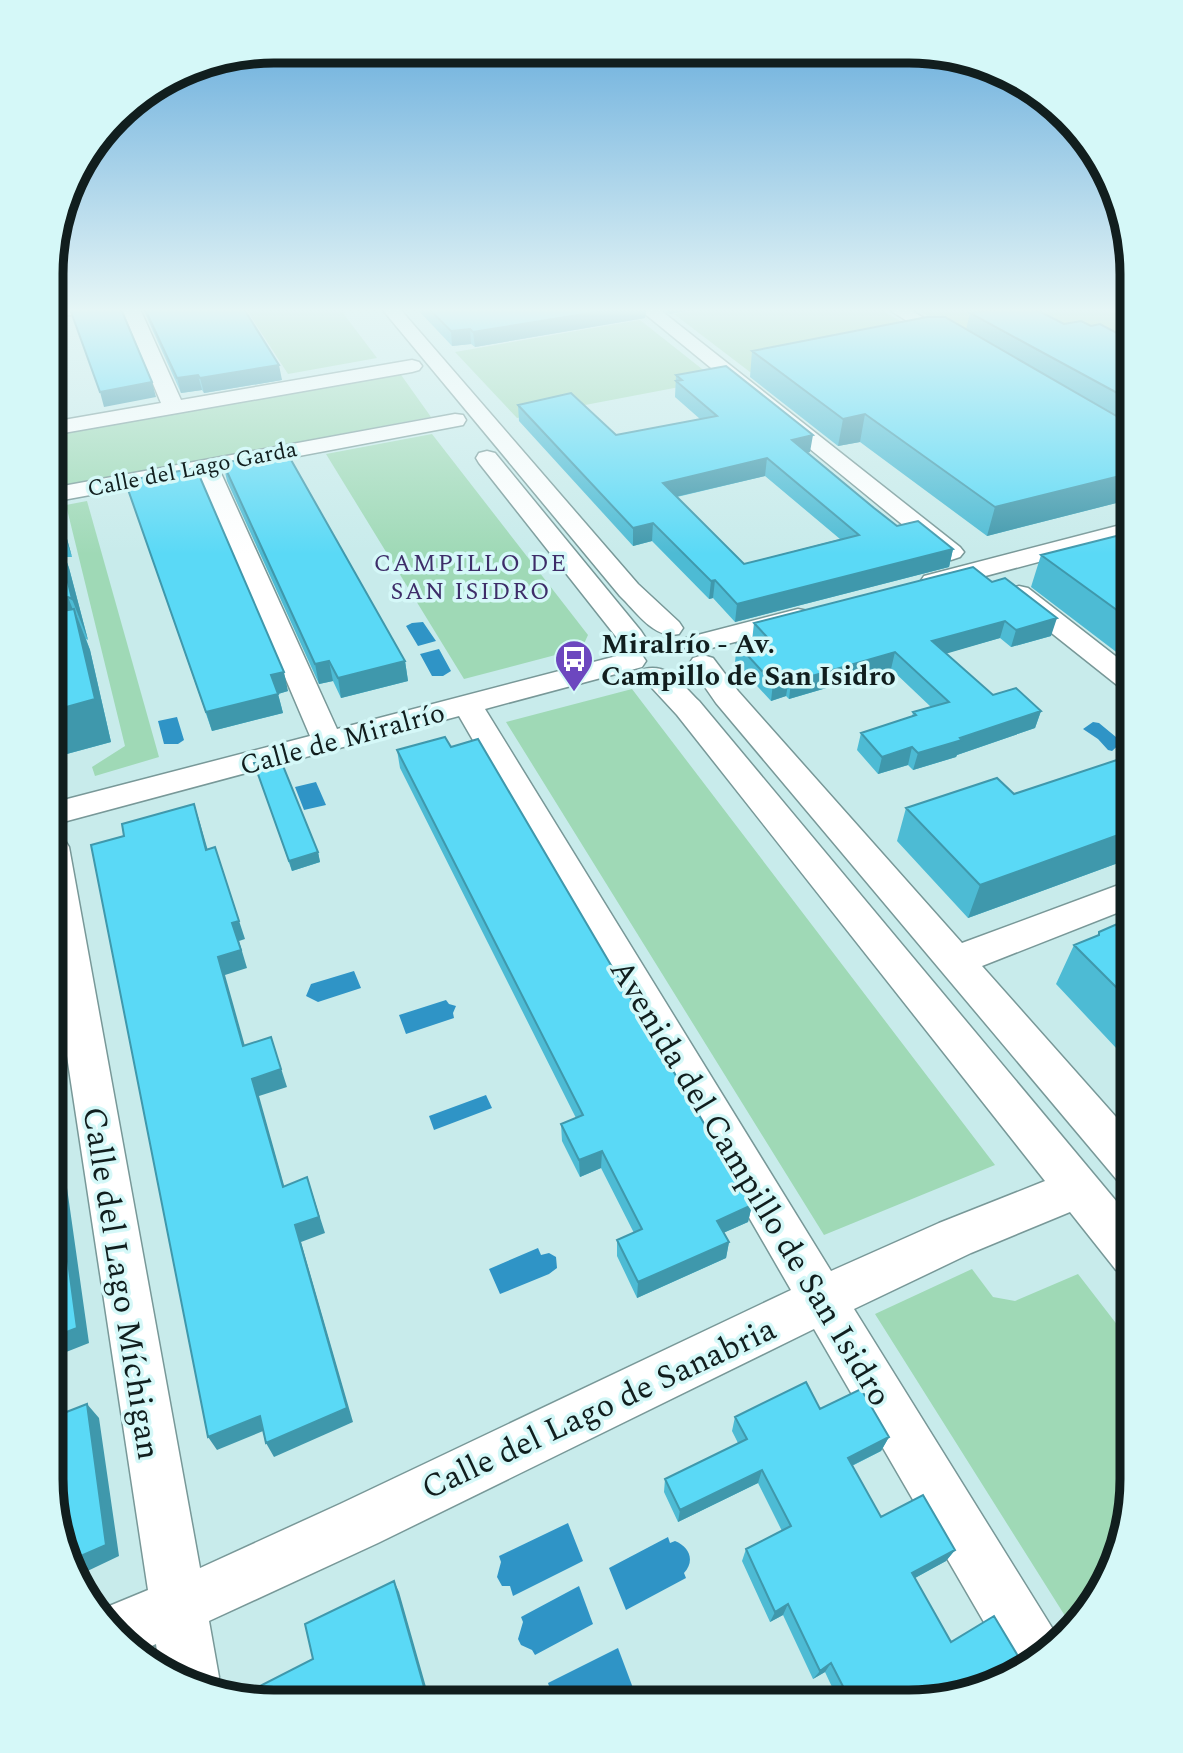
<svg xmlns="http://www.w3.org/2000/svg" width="1183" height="1753" font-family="Spectral,serif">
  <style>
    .green { fill: #9fd9b6 }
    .water { fill: #2f94c6 }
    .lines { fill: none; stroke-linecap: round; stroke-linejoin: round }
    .minor-casing { stroke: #789898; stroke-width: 3 }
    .minor { fill: #fff; fill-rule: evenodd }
    .wall { fill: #4dbbd4; fill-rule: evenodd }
    .shaded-wall { fill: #3f98ac }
    .building { fill: #5ad9f6; stroke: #3f98ac; stroke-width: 2; fill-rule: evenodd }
    .labels { text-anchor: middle; stroke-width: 7; stroke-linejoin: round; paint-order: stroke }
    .far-street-label { font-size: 23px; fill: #111e1e; stroke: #d5f8f8 }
    .far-neighbourhood-label { font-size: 24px; letter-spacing: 2px; fill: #3e2d69; stroke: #d5f8f8 }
    .poi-label { font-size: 28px; font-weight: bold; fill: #111e1e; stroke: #d5f8f8; text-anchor: start }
    .street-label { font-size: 28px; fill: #111e1e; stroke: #d5f8f8 }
    .near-street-label { font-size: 33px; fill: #111e1e; stroke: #d5f8f8 }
    .rim { fill: none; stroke: #111e1e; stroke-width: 9 }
  </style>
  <rect width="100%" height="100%" fill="#c8ebeb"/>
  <path class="green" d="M246,309H340L377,358L288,374Z
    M707,309H880L927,337L750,372L674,314Z
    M916,309H1132V368L957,333Z
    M640,320L716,380L517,418L455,352Z
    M399,372L431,417L52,488V432Z
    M432,434L588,635L582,648L464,679L326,454Z
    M87,501L159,757L95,776L92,767L125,746L66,505Z
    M632,689L995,1165L824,1235L506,722Z
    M972,1269L993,1297L1015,1301L1078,1274L1132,1344V1494L1094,1603L1072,1627L875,1314Z"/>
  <path class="water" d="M423,622L436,641L418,646L406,626L412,623Z
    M439,649L451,671L443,676H432L420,654Z
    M177,717L184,740L178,744H164L158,721Z
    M1093,722L1099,723L1122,742L1112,751L1108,750L1098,739L1083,729Z
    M316,782L326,805L304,810L295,787Z
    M354,971L361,988L318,1002L306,996L311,984Z
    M446,1000L449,1004L456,1006L453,1013L454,1018L406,1034L399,1015Z
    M486,1095L492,1108L434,1130L429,1116Z
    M538,1248L541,1255L549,1253L556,1257L557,1268L549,1274L500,1294L489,1269Z
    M568,1523L583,1561L513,1596L510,1586H502L497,1577L501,1562L499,1556Z
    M668,1537L670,1543L675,1541C690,1547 695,1561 684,1573L686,1578L626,1610L609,1568Z
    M579,1586L593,1624L535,1655L532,1650L521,1645L518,1639L523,1622L521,1617Z
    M618,1648L633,1688L609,1701H547L551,1692L548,1683Z"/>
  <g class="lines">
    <defs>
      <path id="minor" d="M53,309H84L81,313L53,318Z
        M122,309H140L181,400L412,360L419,362L422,366L419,370L412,372L52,435V422L161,403Z
        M382,309H400L638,584L679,622L683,628L679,634C654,640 636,611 620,596Z
        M639,309H659L960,547L964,552L960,557L951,560L942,557Z
        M888,309H909L967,344L957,350L950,348Z
        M455,414L463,415L466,420L463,425L220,471L337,729L632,652L642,655L646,661L642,667L485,709L831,1271L939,1223L1045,1181L677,715L640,675L645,669C669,663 683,686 699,701L1132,1220V1277L1116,1270L1070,1212L971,1253L854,1309L1059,1639L1045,1656L1014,1674L814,1329L378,1543L209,1621L219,1677L215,1688L159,1665L156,1644L136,1653L102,1609L148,1590L52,957V835L64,839L69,847L200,1568L340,1504L791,1290L459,716L52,825V803L310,736L199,475L52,502V488Z
        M487,451L495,453L641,631L645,637L641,643L631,645L621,643L479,463L476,458L479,453Z
        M1132,522V537L933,590L924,588L920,582L924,576Z
        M1019,586L1028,588L1132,669V692L1122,689L1010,600L1006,594L1010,588Z
        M798,609L808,611L812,617L808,623L696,652L686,650L682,644L686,638Z
        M703,655L713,658L738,691L962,943L1132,880V907L982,966L1132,1135V1185L1117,1180L716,703L689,664L693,658Z"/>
    </defs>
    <use href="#minor" class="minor-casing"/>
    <use href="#minor" class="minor"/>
  </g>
  <path class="wall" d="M143,309H244L282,380L204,393L202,390L181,393Z
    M417,309H646L645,318L475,347L471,344L452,346Z
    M662,309H698L669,314Z
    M970,313L1064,324L1091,326L1132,341V499L987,536L860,442L838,446L750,377L752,351L966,330Z
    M676,375L810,452L807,453L897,526L953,549L949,567L735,622L713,598L709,599L652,541L633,546L519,421L518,405L616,435L700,419L675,397ZM765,476L840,539L744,564L677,497Z
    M223,463L405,661L408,681L341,698L333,681L319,684L227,481Z
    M125,481L288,691L278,694L283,713L212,731Z
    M52,493L61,517L72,557H65L69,568L88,640L86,639L90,650L111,742L52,758Z
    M1132,532V664L1031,587L1041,555Z
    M973,567L1051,636L1011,647L1000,638L946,653L993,695L1041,711L1035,728L957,755L956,757L913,770L908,765L878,774L857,750L861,733L912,717L913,712L931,707L891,669L789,699L786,696L771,701L735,662L737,644L752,641L754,623Z
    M451,747L752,1205L748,1222L723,1233L729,1242L726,1258L637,1298L617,1256V1240L634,1233L601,1168L580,1177L562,1141L561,1124L576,1118L400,768L397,750Z
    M254,763L318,852L320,862L292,871Z
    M1014,794L1129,859L968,918L897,841L906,808Z
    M1132,922V1065L1056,984L1074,945L1097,936L1099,932Z
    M820,1409L889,1437L881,1451L852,1466L881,1517L955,1550L946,1561L915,1578L909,1702H839L825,1672L813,1679L783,1615L770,1622L742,1561L746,1549L782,1531L758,1483L678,1522L664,1492L665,1479L738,1443L732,1431L735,1417Z"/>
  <path class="shaded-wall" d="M615,309H646L645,318L475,347L473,332Z
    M669,309H698L669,314Z
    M470,329L471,344L452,346L451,331Z
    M279,365L282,380L204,393L200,378Z
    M198,375L202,390L181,393L177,378Z
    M152,382L156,397L104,407L100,392Z
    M865,414L860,442L838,446L843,419Z
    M813,435L810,452L789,457L792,440Z
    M767,458L765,476L662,500L663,483Z
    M1132,473V499L987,536L995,507Z
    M52,493L61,517L72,557L58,517L52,498Z
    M653,523L652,541L633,546V528Z
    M55,528L69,568L88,640L72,599Z
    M953,549L949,567L735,622L737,604Z
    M715,580L713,598L709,599L711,581Z
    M68,597L78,623L74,609L90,650L111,742L52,758V600Z
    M1057,618L1051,636L1011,647L1016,630Z
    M1005,621L1000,638L928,659L932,641Z
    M895,652L891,669L789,699L791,682Z
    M329,661L333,681L319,684L315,664Z
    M405,661L408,681L341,698L338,678Z
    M284,672L288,691L278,694L283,713L212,731L206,712L271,675Z
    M789,679L786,696L771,701L773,683Z
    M1041,711L1035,728L957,755L956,757L913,770L918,753Z
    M912,747L908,765L878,774L882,757Z
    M1132,800V828L1121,804Z
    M194,804L200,823L213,868L206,850Z
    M1132,830V853L1129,859L968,918L980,885Z
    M215,847L245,939L239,941L247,968L225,975L250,1064L243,1046L218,957L232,923Z
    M318,852L320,862L292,871L289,861Z
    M271,1037L287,1087L259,1096L289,1203L283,1187L252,1079Z
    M51,1075L89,1343L51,1358Z
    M602,1151L601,1168L580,1177L579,1160Z
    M307,1177L325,1233L301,1242L353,1422L274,1457L266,1443L295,1225Z
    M752,1205L748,1222L714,1237L717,1221Z
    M729,1242L726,1258L637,1298L638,1282Z
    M87,1404L99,1418L119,1556L77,1576L68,1565L67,1562Z
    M260,1416L268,1429L217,1450L208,1437Z
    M889,1437L881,1451L841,1471L848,1458Z
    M762,1470L758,1483L678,1522L680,1510Z
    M955,1550L946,1561L904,1584L912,1573Z
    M394,1581L399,1592L430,1701H428Z
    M788,1604L783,1615L770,1622L775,1612Z
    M831,1663L825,1672L813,1679L820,1671Z
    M320,1690L324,1701H300Z"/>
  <path class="building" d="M70,309H121L152,382L100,392Z
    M145,309H244L279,365L200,378L198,375L177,378Z
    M429,309H615L473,332L470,329L451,331Z
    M996,309H1035L1064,324L1081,321L1091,326L1100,324L1132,341V401L970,313Z
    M927,317H945L1132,425V473L995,507L865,414L843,419L752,351Z
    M726,366L813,435L792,440L874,508L897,526L918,521L953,549L737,604L715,580L711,581L653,523L633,528L518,405L571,393L616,435L717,416L676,381L682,380L676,375ZM767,458L859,535L744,564L663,483Z
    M286,451L405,661L338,678L329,661L315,664L223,463Z
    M196,468L284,672L271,675L278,694L206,712L125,481Z
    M52,498L58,517H52Z
    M52,528H55L72,599L68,597L52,600Z
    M1132,532V621L1041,555Z
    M973,567L992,582L1005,578L1057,618L1016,630L1005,621L932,641L993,695L1016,688L1041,711L960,738L962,740L918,753L912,747L882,757L861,733L916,715L913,712L949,702L895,652L791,682L789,679L773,683L737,644L767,637L754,623Z
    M74,609L95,699L52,711V613Z
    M445,737L451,747L478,739L752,1205L717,1221L729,1242L638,1282L617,1240L642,1229L602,1151L579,1160L561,1124L583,1115L397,750Z
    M1132,755V800L1121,804L1132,814V830L980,885L906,808L997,778L1014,794Z
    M279,756L318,852L289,861L254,763Z
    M194,804L206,850L215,847L239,921L232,923L241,950L218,957L243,1046L271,1037L281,1069L252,1079L283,1187L307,1177L319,1217L295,1225L347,1408L266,1443L260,1416L208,1437L91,845L124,836L122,824Z
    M1124,921L1132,922V1003L1074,945L1099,935V932Z
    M51,1136L77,1328L51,1338Z
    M806,1382L820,1409L861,1389L889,1437L848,1458L881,1517L923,1495L955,1550L912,1573L951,1642L994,1616L1024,1666L1026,1667L995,1685L909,1702H851L831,1663L820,1671L788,1604L775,1612L746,1549L791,1526L762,1470L680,1510L665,1479L747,1439L735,1417Z
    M87,1404L106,1545L67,1562L51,1479V1418Z
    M394,1581L428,1701H323L320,1690L300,1701L259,1700L256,1688L313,1659L305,1624Z"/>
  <linearGradient id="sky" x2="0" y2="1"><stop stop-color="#5ea7da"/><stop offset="0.56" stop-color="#e6f6f6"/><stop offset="1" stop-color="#e6f6f6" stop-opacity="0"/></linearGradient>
  <rect width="1183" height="554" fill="url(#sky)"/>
  <defs>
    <symbol id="bus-pin" viewBox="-11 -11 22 30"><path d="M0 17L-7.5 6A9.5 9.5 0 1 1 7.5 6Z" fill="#6c47bf" stroke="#d5f8f8"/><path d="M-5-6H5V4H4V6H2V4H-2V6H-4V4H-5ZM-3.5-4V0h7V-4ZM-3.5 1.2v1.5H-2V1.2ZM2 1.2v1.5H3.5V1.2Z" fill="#fff"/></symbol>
  </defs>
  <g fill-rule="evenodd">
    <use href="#bus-pin" x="552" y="637" width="44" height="60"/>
  </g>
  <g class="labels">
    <g class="far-street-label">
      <text transform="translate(192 468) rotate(-11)" y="8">Calle del Lago Garda</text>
    </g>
    <g class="far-neighbourhood-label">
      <text x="471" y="571">CAMPILLO DE<tspan x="471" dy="28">SAN ISIDRO</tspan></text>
    </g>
    <g class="poi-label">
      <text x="601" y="653">Miralrío - Av.<tspan x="601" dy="32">Campillo de San Isidro</tspan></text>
    </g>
    <g class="street-label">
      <text transform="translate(342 738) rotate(-15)" y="10">Calle de Miralrío</text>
    </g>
    <g class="near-street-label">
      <text transform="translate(752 1182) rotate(59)" y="12">Avenida del Campillo de San Isidro</text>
      <text transform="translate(123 1283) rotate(81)" y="12">Calle del Lago Míchigan</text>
      <text transform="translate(598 1407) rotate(-25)" y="12">Calle del Lago de Sanabria</text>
    </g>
  </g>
  <path d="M0 0H1183V1753H0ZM274 63H909A211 211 0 0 1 1120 274V1479A211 211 0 0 1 909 1690H274A211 211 0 0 1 63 1479V274A211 211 0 0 1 274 63Z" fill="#d5f8f8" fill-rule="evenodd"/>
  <path class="rim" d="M274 63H909A211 211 0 0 1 1120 274V1479A211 211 0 0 1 909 1690H274A211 211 0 0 1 63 1479V274A211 211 0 0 1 274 63Z"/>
</svg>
